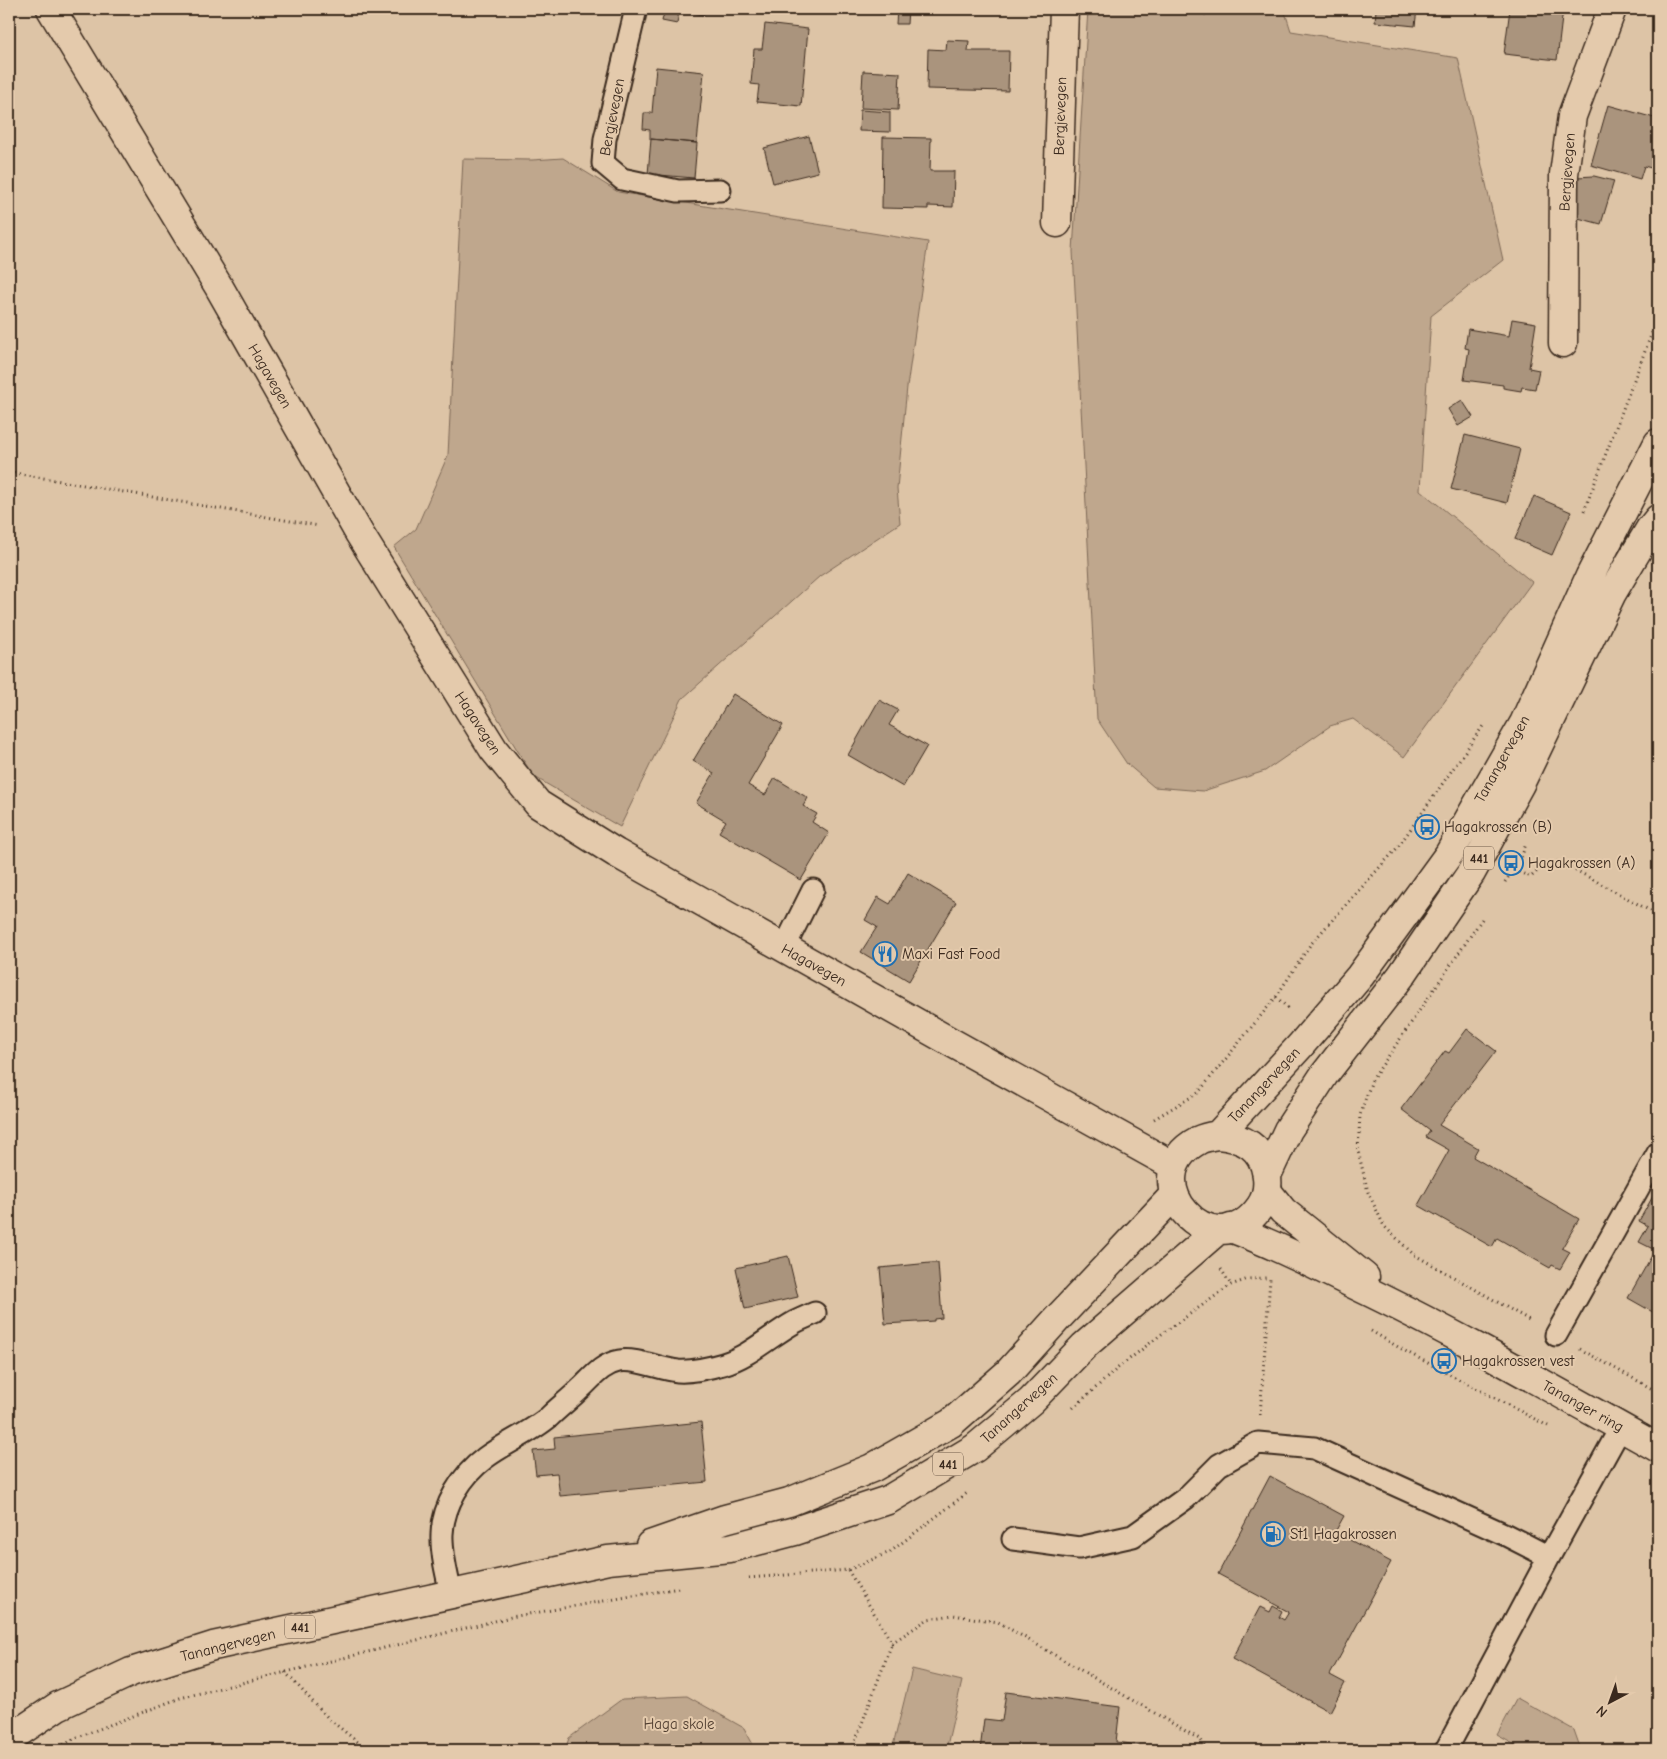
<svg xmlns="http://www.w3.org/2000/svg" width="1667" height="1759" font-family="'Comic Neue',sans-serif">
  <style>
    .green { fill: #bfa78d; stroke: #7d6856 }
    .building { fill: #aa947d; stroke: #3b2a1e }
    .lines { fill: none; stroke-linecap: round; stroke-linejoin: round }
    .service-casing { stroke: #3b2a1e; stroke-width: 25 }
    .minor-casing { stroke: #3b2a1e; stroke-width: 31 }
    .secondary-casing { stroke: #3b2a1e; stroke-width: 31 }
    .primary-casing { stroke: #3b2a1e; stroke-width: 31 }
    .path { stroke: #3b2a1e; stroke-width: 3; stroke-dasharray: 1 4; stroke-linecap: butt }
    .service { stroke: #e4caac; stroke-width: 21 }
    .minor { stroke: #e4caac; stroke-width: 28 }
    .secondary { stroke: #e4caac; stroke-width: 28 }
    .primary { stroke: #e4caac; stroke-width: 28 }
    .labels { text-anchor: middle; stroke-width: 4; stroke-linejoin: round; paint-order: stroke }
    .shield { fill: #e4caac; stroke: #6e5a49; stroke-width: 1 }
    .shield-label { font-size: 14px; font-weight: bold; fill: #3b2a1e }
    .street-label { font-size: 15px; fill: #3b2a1e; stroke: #e4caac }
    .poi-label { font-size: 15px; fill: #3b2a1e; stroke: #e4caac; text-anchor: start }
    .park-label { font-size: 15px; fill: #4f3d2f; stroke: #e4caac }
  </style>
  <rect width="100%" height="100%" fill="#ddc4a6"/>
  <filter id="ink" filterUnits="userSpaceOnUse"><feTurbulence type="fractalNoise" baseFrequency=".02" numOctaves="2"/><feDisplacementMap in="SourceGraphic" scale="10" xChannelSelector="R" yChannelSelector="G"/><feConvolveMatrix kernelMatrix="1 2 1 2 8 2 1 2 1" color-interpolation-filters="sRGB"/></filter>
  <g filter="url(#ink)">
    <path class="green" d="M1088,9H1284L1291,31L1458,58L1503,260L1431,316L1420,490L1532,582L1404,757L1353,719L1330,726L1265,771L1203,791L1154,787L1127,764L1097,719L1073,251Z
      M563,158L618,192L928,242L907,387L897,488L900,523L820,576L682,699L620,827L533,776L394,547L416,529L448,455L463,159L532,160Z
      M912,1669L962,1681L946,1750H892Z
      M687,1696L744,1728L756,1750H565L569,1738L622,1699Z
      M1517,1698L1574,1730L1581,1750H1524L1497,1735Z"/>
    <path class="building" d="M665,9H704V15L679,11L677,24L662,21Z
      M897,9H908L907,24H896Z
      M1184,9H1207L1206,15L1184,11Z
      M1376,9H1417L1415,26L1375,22Z
      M1510,9H1563L1557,60L1504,54Z
      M765,24L808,29L801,106L757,102L759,85L751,84L754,49H762Z
      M947,40L969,41L968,51H1009L1008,91L927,89L928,49L946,50Z
      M656,67L704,72L697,143L650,139V130L643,129L644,113H652Z
      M863,71L900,73L898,110L861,108Z
      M1608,105L1658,119V170L1644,166L1640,179L1591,165Z
      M860,110L890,112V132L859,131Z
      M809,136L818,172L773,183L764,148Z
      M883,137L931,138L930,171H954L953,207L928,206V209L882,208Z
      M651,139L697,143L694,178L648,174Z
      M1594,176L1614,181L1601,224L1578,218L1577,177Z
      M1512,319L1536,323L1529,368L1539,370L1535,389L1522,387L1521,391L1503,388V385L1464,380L1469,349L1465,348L1468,329L1509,336Z
      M1462,400L1473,417L1458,426L1448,409Z
      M1465,435L1520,449L1507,503L1451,489Z
      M1534,496L1571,512L1552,555L1515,539Z
      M733,694L783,725L748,785L765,795L775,778L808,798L803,806L817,814L812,822L829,833L801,880L719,832L726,821L696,803L714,773L693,761Z
      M879,700L898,710L889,725L927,746L903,787L848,755Z
      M908,873L956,902L909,981L861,952L877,927L865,920L878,897L890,904Z
      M1467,1029L1496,1051L1439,1125L1478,1148L1473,1157L1579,1219L1562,1248L1570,1252L1560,1269L1552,1265L1550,1268L1497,1238L1492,1247L1418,1205L1449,1150L1426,1137L1430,1131L1401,1109L1445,1051L1449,1053Z
      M1657,1189L1658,1190V1315L1628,1298L1655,1250L1639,1242L1648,1226L1639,1221Z
      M788,1256L798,1297L745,1309L736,1268Z
      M930,1263H938L942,1318L934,1319V1321L885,1324L880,1268Z
      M701,1422L707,1482L560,1496L557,1473L536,1475L533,1451L555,1449L554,1437Z
      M1270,1476L1344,1516L1335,1532L1391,1562L1330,1675L1345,1683L1330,1712L1232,1659L1260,1607L1270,1612L1273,1606L1282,1611L1279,1617L1284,1620L1289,1612L1218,1574Z
      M1006,1692L1120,1707L1116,1742L1139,1745L1138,1750H980L984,1719L1002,1721Z"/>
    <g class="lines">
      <defs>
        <path id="service" d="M636,9L605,139L603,163L622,179L678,191L720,190
          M784,948L813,890
          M1556,1335L1658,1153
          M1013,1539L1079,1548L1133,1536L1186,1498L1219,1465L1258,1443L1314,1448L1506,1535L1549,1557
          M451,1594C447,1574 441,1554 442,1534C443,1505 462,1475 485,1458C505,1443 530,1433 549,1417C559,1407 570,1399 580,1389C592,1378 602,1364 619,1361C636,1358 660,1369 678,1371C693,1372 709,1368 723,1364C750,1356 770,1336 795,1322C801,1319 808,1316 815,1313
          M1446,1750L1549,1557L1621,1427"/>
        <path id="minor" d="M51,9L219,287L359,533L494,750L538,804L616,853L949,1041L1174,1166
          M1057,223L1064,9
          M1563,343L1564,174L1572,116L1612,9"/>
        <path id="secondary" d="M1267,1191L1283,1211L1365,1277
          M1231,1228C1275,1245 1317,1266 1359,1287C1461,1336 1559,1393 1658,1448"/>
        <path id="primary" d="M1218,1135L1300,1046L1360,976L1449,854L1524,723L1590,576L1658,443
          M1218,1135C1229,1136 1240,1138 1250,1145C1268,1158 1273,1189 1260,1207C1212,1274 1129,1177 1199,1140C1205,1137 1212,1136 1218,1135Z
          M1267,1175L1288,1130L1324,1075L1401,976L1471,873L1520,784L1612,593L1650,529L1658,519
          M650,1545L725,1519L789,1502L872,1468L951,1423L1008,1373L1056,1320L1174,1195
          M9,1739L58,1706L131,1672L213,1646L608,1560L730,1548L795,1531L888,1500L975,1448L1031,1401L1084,1346L1218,1230"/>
      </defs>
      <use href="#service" class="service-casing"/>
      <use href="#minor" class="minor-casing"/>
      <use href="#secondary" class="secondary-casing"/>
      <use href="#primary" class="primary-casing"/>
      <path class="path" d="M9,472L319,526
        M1584,511L1658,317
        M1514,870L1531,877L1544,865L1559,861L1658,915
        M1505,882L1521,858L1526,844
        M1482,919L1372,1080L1360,1115L1358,1151L1368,1192L1384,1226L1413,1254L1531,1321
        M1276,997L1289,1009
        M1154,1119L1198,1093L1276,997L1310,945L1398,847L1483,726
        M1221,1269L1231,1285
        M1371,1331L1405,1351L1548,1426
        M1580,1349L1658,1392
        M1073,1408L1118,1368L1163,1333L1231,1285L1248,1279L1266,1278
        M1260,1415L1270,1279
        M848,1570L892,1643L928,1619L953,1615L998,1622L1201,1740L1207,1750
        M749,1578L848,1570L890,1552L967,1493
        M285,1672L330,1720L368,1750
        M55,1750L73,1739L180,1698L511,1617L679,1588
        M69,1750L73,1739
        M852,1750L892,1643"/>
      <use href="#service" class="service"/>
      <use href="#minor" class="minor"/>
      <use href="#secondary" class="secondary"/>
      <use href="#primary" class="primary"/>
    </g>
  </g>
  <defs>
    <symbol id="bus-ring" viewBox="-11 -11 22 22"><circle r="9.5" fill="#e4caac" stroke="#1f6fb2" stroke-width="1.5"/><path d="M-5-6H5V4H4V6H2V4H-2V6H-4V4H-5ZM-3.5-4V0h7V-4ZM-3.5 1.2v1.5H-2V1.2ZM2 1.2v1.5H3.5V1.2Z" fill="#1f6fb2"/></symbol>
    <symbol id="restaurant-ring" viewBox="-11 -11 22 22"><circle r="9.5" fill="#e4caac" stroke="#1f6fb2" stroke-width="1.5"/><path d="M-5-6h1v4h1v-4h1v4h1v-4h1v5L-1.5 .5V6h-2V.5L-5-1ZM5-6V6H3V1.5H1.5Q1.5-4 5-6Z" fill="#1f6fb2"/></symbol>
    <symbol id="fuel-ring" viewBox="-11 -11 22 22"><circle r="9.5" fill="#e4caac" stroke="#1f6fb2" stroke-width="1.5"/><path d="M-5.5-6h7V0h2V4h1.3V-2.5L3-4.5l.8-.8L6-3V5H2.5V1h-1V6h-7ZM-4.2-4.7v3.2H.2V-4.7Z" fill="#1f6fb2"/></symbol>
  </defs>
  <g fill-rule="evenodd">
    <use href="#bus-ring" x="1413" y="813" width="28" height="28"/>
    <use href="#bus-ring" x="1497" y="849" width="28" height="28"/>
    <use href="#restaurant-ring" x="871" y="940" width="28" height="28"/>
    <use href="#bus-ring" x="1430" y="1347" width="28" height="28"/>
    <use href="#fuel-ring" x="1259" y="1520" width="28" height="28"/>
  </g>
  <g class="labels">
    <g class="shield">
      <rect x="1464" y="846.5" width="30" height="23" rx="4"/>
      <rect x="933" y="1452.5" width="30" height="23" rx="4"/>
      <rect x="285" y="1615.5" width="30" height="23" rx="4"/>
    </g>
    <g class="shield-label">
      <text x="1479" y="863">441</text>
      <text x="948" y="1469">441</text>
      <text x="300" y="1632">441</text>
    </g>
    <g class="street-label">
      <text transform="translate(1060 116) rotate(-88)" y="5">Bergjevegen</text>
      <text transform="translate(612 117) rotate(-79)" y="5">Bergjevegen</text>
      <text transform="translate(1567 172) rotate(-86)" y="5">Bergjevegen</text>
      <text transform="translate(270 376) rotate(60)" y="5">Hagavegen</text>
      <text transform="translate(478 723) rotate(57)" y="5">Hagavegen</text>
      <text transform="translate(1502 759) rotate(-61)" y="5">Tanangervegen</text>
      <text transform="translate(814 965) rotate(29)" y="5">Hagavegen</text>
      <text transform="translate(1264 1085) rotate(-47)" y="5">Tanangervegen</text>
      <text transform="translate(1583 1406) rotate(29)" y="5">Tananger ring</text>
      <text transform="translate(1019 1408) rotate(-42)" y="5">Tanangervegen</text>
      <text transform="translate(228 1645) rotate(-14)" y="5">Tanangervegen</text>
    </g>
    <g class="poi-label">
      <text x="1444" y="832">Hagakrossen (B)</text>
      <text x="1528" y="868">Hagakrossen (A)</text>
      <text x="902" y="959">Maxi Fast Food</text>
      <text x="1462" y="1366">Hagakrossen vest</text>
      <text x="1290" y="1539">St1 Hagakrossen</text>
    </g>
    <g class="park-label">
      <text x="679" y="1729">Haga skole</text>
    </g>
  </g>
  <rect width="1667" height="1759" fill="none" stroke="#e4caac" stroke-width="30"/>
  <rect x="15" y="15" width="1637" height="1729" fill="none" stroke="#3b2a1e" stroke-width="2" filter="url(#ink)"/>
  <g transform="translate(1610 1702) rotate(221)" stroke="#e4caac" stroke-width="4" paint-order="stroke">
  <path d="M0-4L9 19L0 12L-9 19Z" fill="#3b2a1e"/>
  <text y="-8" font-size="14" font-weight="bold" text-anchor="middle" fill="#3b2a1e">N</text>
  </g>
</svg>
